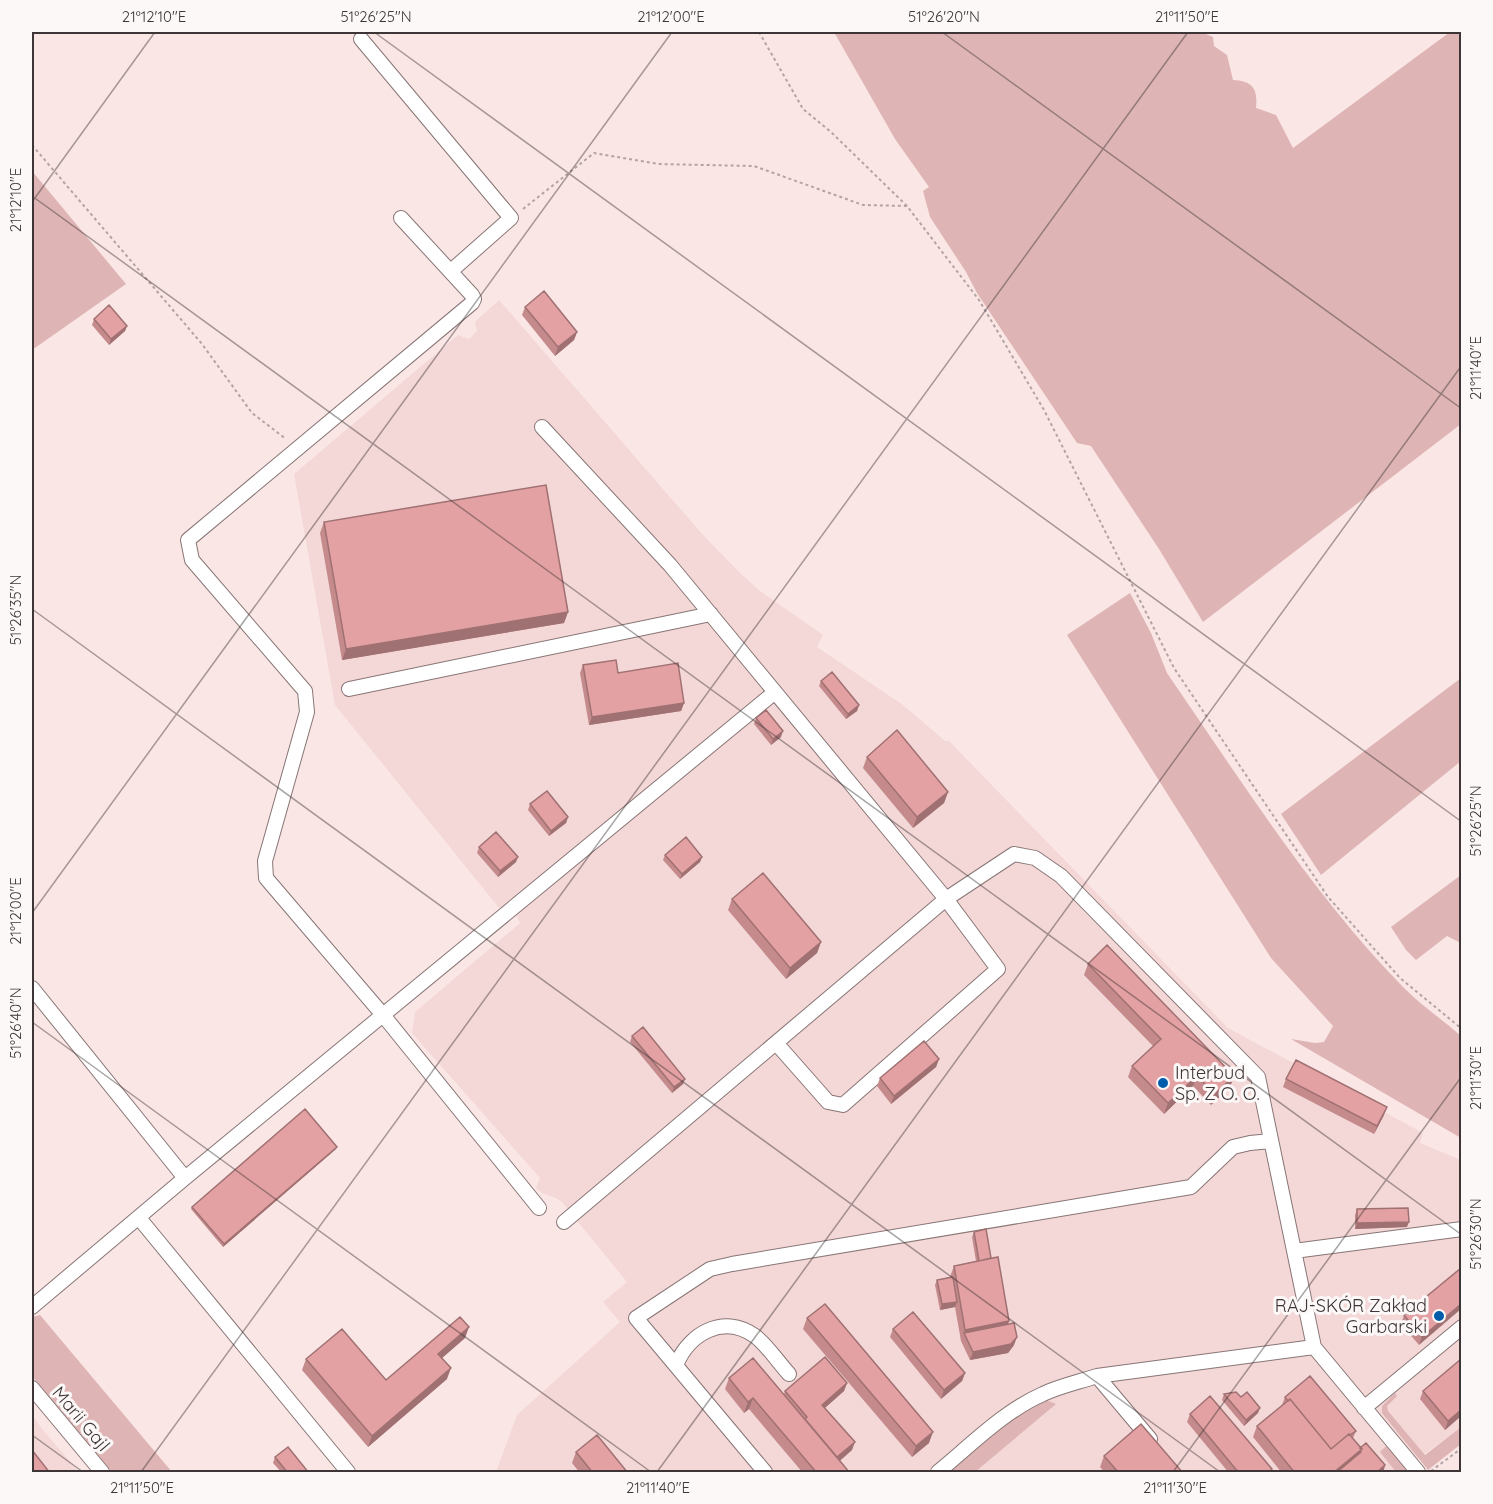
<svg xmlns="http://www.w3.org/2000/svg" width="1493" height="1504" font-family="Quicksand,sans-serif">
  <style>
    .built { fill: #f4d7d7 }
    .green { fill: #deb4b5 }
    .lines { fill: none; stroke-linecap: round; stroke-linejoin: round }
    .minor-casing { stroke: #887575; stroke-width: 16 }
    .path { stroke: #b3a3a3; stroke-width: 2; stroke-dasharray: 3 3; stroke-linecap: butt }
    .minor { stroke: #fff; stroke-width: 14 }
    .wall { fill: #c48a8c }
    .shaded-wall { fill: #a07172 }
    .building { fill: #e4a1a3; stroke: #a07172; stroke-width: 1.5 }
    .ticks { fill: none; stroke: #3e3636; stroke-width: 1.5; stroke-opacity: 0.45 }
    .poi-dot { fill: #015ca9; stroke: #fcf8f8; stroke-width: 2 }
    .labels { text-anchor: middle; stroke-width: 6; stroke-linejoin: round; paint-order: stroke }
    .poi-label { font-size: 18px; fill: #3e3636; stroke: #fcf8f8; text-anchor: start }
    .street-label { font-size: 18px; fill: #3e3636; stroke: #fcf8f8 }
    .neatline { fill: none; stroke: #3e3636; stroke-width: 2 }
    .ticks-label { font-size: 15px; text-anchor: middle; fill: #3e3636 }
  </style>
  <rect width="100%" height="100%" fill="#fbe6e6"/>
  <path class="built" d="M499,300L702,534L740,573L760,591L823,635L817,647L903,705L945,741H949L1228,1028L1423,1133L1420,1143L1461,1160V1427L1400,1472H496L517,1415L620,1322L603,1302L627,1282L562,1202L556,1198L542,1193L536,1188L540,1178L412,1033L415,1012L520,923L517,916L508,919L335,705L294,474L458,335L469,339L477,331L475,322Z
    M32,1415L43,1430L79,1472H32Z"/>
  <path class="green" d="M834,32H1201L1213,37L1214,46L1227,55L1233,80C1253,81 1258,89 1256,108L1276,115L1293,148L1450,32H1461V424L1203,622L1159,549L1091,446L1077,443L977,293L966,272L930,217L923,191L929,187L895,139Z
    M32,171L126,284L32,350Z
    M1130,593L1151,633L1167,673C1242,782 1313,895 1405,989C1422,1006 1443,1020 1461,1036V1138L1291,1039L1315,1043L1324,1042L1333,1026L1271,958L1067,635Z
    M1461,678V761L1321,875L1281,814Z
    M1461,875V943L1447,936L1416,960L1406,950L1391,927Z
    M40,1315L172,1472H112L32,1376V1317Z
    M1395,1393L1397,1396L1387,1406L1388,1411L1425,1455L1461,1427V1444L1428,1470L1382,1413V1406Z
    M1046,1400L1056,1404L975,1472H947L1011,1419Z
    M1385,1447H1387L1409,1472H1396L1380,1452Z"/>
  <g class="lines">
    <defs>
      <path id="minor" d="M361,39L511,218L451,271
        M401,218L472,295L474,299L472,303L188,540L192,560L305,691L307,712L265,861L266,878L383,1015L539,1208
        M542,427L670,565L946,899L998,969L843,1105L828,1102L776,1043
        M349,689L711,614
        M32,988L185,1178
        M139,1218L348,1472
        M564,1222L946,899L1014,854L1035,858L1061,876L1258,1077L1314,1347L1418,1472
        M1294,1251L1462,1229
        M32,1307L185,1178L775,692
        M676,1365C689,1334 723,1313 755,1336C767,1345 778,1362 789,1374
        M1097,1376L1150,1439
        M32,1388L102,1472
        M1364,1408L1462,1327
        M765,1472L636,1318L710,1269L732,1264L1191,1187L1233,1147L1250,1143L1271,1141
        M938,1472C971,1445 1004,1411 1043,1394C1060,1386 1079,1382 1097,1376L1314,1347"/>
    </defs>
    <use href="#minor" class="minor-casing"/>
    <path class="path" d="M759,32L803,109L831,132L907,206L979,300L1044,410L1174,668L1328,897L1400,978L1462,1029
      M32,145L202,344L252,413L286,439
      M523,209L594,153L658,164L754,166L863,205L907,206
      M1431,1471L1462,1448"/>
    <use href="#minor" class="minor"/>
  </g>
  <path class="wall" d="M525,307L577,332L574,340L555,356L522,315Z
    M94,319L127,326L125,331L109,345L92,325Z
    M324,522L568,612L564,623L342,660L320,533Z
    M583,665L684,703L681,711L589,725L580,673Z
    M821,681L859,705L857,711L846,719L819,686Z
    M756,718L781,737L771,745L754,724Z
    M867,757L948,792L944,803L913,828L863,768Z
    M530,804L568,817L566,823L549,836L528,810Z
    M479,847L516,862L498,877L477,853Z
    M665,855L702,857L700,862L680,879L663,860Z
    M732,899L821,942L817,953L786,979L728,910Z
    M1088,964L1234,1076L1230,1087L1211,1105L1193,1086L1164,1114L1128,1077L1132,1066L1153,1046L1084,975Z
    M632,1036L683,1084L672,1093L630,1042Z
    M939,1059L936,1067L891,1104L877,1086L880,1078Z
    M1286,1079L1384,1115L1374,1134L1283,1087Z
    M336,1149L223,1247L191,1209L192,1207Z
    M1357,1209L1407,1227L1355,1229V1215Z
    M974,1232L991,1258L1009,1321L1008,1324L1014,1345L1008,1353L970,1360L961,1341L955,1307L940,1310L935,1285L937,1280L950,1277L954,1266L976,1261L972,1237Z
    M1461,1268L1419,1345L1401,1324L1404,1315Z
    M807,1318L929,1443L912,1457L803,1329Z
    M893,1329L965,1373L962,1381L941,1399L890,1337Z
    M465,1338L442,1358L447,1379L368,1447L302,1370L306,1359L386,1380Z
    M729,1378L784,1394L785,1391L847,1383L844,1391L825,1408L852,1450L840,1460L850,1473H803L749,1409L744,1413L725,1389Z
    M1423,1391L1461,1416L1445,1430L1420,1399Z
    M1224,1394L1241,1397L1258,1413L1244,1426L1222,1400Z
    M1285,1397L1356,1431L1353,1438L1360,1448L1385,1465L1383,1473H1282L1253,1437L1257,1426L1282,1405Z
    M1190,1414L1272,1469L1270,1473H1229L1187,1422Z
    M576,1452L628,1473H580L572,1463Z
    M1104,1456L1183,1473H1105L1100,1467Z
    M275,1457L309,1473H282L273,1463Z"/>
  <path class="shaded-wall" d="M127,326L125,331L109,345L111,339Z
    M577,332L574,340L555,356L558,347Z
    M568,612L564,623L342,660L346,649Z
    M684,703L681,711L589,725L592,717Z
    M859,705L857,711L846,719L848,714Z
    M783,731L781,737L771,745L773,739Z
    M948,792L944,803L913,828L917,817Z
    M568,817L566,823L549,836L551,831Z
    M518,857L516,862L498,877L500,871Z
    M702,857L700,862L680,879L682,874Z
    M821,942L817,953L786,979L790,968Z
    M939,1059L936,1067L891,1104L894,1096Z
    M1197,1076L1193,1086L1164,1114L1168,1103Z
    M1234,1076L1230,1087L1211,1105L1215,1094Z
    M685,1079L683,1084L672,1093L674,1087Z
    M1387,1107L1384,1115L1374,1134L1377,1126Z
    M337,1147L336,1149L223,1247L224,1244Z
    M1409,1222L1407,1227L1355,1229L1357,1223Z
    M957,1302L955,1307L940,1310L942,1304Z
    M1461,1304V1309L1419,1345L1422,1337Z
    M1009,1321L1005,1332L964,1333L965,1330Z
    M469,1327L465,1338L434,1365L438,1354Z
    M1017,1337L1014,1345L1008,1353L970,1360L973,1352Z
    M451,1368L447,1379L368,1447L372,1436Z
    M965,1373L962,1381L941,1399L944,1390Z
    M847,1383L844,1391L819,1413L822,1405Z
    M753,1398L749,1409L744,1413L748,1402Z
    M1260,1408L1258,1413L1244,1426L1246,1420Z
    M1461,1410V1416L1445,1430L1448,1421Z
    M933,1432L929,1443L912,1457L916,1446Z
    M855,1442L852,1450L833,1467L836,1458Z
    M1362,1449L1358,1460L1343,1473H1333Z
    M1385,1465L1383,1473H1376Z"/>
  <path class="building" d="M544,291L577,332L558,347L525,307Z
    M109,305L127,326L111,339L94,319Z
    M546,485L568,612L346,649L324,522Z
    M616,660L618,673L678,663L684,703L592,717L583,665Z
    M832,672L859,705L848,714L821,681Z
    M766,710L783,731L773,739L756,718Z
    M897,730L948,792L917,817L867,757Z
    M547,791L568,817L551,831L530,804Z
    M496,832L518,857L500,871L479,847Z
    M686,837L702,857L682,874L665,855Z
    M763,873L821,942L790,968L732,899Z
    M1107,945L1234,1076L1215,1094L1197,1076L1168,1103L1132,1066L1161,1039L1088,964Z
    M643,1027L685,1079L674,1087L632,1036Z
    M924,1041L939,1059L894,1096L880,1078Z
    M1296,1060L1387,1107L1377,1126L1286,1079Z
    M305,1109L337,1147L224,1244L192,1207Z
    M1408,1208L1409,1222L1357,1223V1209Z
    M986,1229L991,1258L979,1261L974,1232Z
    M998,1257L1009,1321L965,1330L954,1266Z
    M1461,1268V1304L1422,1337L1404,1315Z
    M953,1277L957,1302L942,1304L937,1280Z
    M825,1304L933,1432L916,1446L807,1318Z
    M913,1312L965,1373L944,1390L893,1329Z
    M460,1317L469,1327L438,1354L451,1368L372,1436L306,1359L342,1329L386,1380Z
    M1014,1323L1017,1337L1011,1344L973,1352L964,1333Z
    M825,1357L847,1383L822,1405L855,1442L837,1457L805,1419L807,1417L785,1391Z
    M753,1358L850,1473H817L753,1398L748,1402L729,1378Z
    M1461,1359V1410L1448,1421L1423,1391Z
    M1310,1376L1356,1431L1350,1435L1349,1434L1331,1449L1290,1399L1288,1401L1285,1397Z
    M1236,1392L1241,1397L1247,1392L1260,1408L1246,1420L1224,1394Z
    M1210,1396L1272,1469L1267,1473H1239L1190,1414Z
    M1290,1399L1331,1449L1349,1434L1362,1449L1333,1473H1295L1257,1426Z
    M1141,1424L1183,1473H1119L1104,1456Z
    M597,1435L628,1473H593L576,1452Z
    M1366,1443L1385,1465L1376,1473H1336L1361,1452L1360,1451L1362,1449L1360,1448Z
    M288,1447L309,1473H288L275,1457Z
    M32,1450L50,1473H32Z"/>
  <path class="ticks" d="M374,32L1462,822M942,32L1462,409M32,196L1462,1235M32,202L155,32M32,609L1220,1472M32,913L672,32M32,1022L651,1472M32,1435L83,1472M141,1472L1188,32M657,1472L1462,365M1173,1472L1462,1076"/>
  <g class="poi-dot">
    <circle cx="1163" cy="1083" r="6"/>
    <circle cx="1439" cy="1316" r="6"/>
  </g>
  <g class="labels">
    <g class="poi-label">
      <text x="1175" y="1079">Interbud<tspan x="1175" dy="21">Sp. Z O. O.</tspan></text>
      <text x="1427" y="1312" text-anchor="end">RAJ-SKÓR Zakład<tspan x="1427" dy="21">Garbarski</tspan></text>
    </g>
    <g class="street-label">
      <text transform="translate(81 1419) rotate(50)" y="6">Marii Gajl</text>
    </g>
  </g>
  <rect width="1493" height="1504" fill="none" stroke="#fcf8f8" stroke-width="66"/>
  <rect x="33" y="33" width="1427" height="1438" class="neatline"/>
  <g class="ticks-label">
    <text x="154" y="22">21°12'10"E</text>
    <text x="376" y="22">51°26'25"N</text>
    <text x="671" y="22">21°12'00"E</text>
    <text x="944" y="22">51°26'20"N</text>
    <text x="1187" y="22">21°11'50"E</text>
    <text transform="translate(16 200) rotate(-90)" y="5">21°12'10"E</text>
    <text transform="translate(1476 368) rotate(-90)" y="5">21°11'40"E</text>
    <text transform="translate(16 610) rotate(-90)" y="5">51°26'35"N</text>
    <text transform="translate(1476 821) rotate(-90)" y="5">51°26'25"N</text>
    <text transform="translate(16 911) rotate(-90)" y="5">21°12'00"E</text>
    <text transform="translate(16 1023) rotate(-90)" y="5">51°26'40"N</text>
    <text transform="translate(1476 1078) rotate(-90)" y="5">21°11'30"E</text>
    <text transform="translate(1476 1234) rotate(-90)" y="5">51°26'30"N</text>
    <text x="142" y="1493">21°11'50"E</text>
    <text x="658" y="1493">21°11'40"E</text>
    <text x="1175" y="1493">21°11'30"E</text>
  </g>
</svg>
